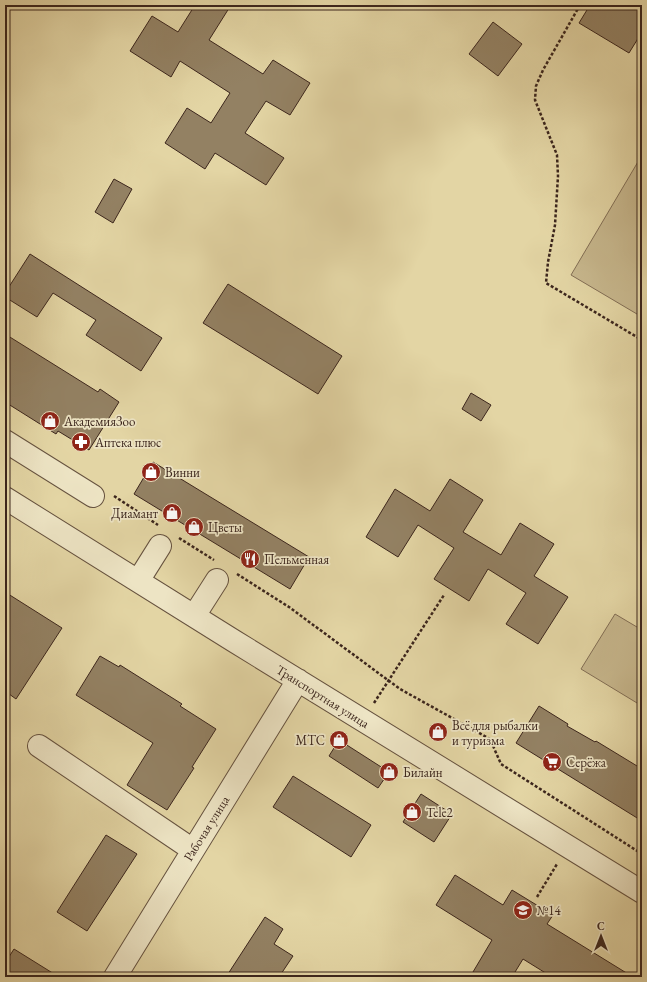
<svg xmlns="http://www.w3.org/2000/svg" width="647" height="982" font-family="'EB Garamond',serif">
  <style>
    .green { fill: #c7b78d; stroke: #826e55 }
    .building { fill: #938163; stroke: #3c261d }
    .lines { fill: none; stroke-linecap: round; stroke-linejoin: round }
    .minor-casing { stroke: #66523f; stroke-width: 24 }
    .path { stroke: #3c261d; stroke-width: 2.5; stroke-dasharray: 3 2; stroke-linecap: butt }
    .minor { stroke: #ede4c4; stroke-width: 22 }
    .labels { text-anchor: middle; stroke-width: 3.5; stroke-linejoin: round; paint-order: stroke }
    .poi-label { font-size: 13px; fill: #3c261d; stroke: #ede4c4; text-anchor: start }
    .street-label { font-size: 13px; fill: #3c261d; stroke: #ede4c4 }
  </style>
  <rect width="100%" height="100%" fill="#e3d5a4"/>
  <filter id="stains"><feTurbulence type="fractalNoise" baseFrequency=".005" numOctaves="4"/><feColorMatrix values="0 0 0 0 .2 0 0 0 0 .09 0 0 0 0 .02 0 0 0 .5 -.17"/></filter>
  <radialGradient id="worn" r=".72"><stop offset=".6" stop-color="#630" stop-opacity="0"/><stop offset="1" stop-color="#630" stop-opacity=".3"/></radialGradient>
  <path class="green" d="M642,155V317L571,275Z
    M615,614L642,630V706L581,669Z"/>
  <path class="building" d="M195,5H231L209,40L263,74L273,60L310,83L290,115L266,101L245,133L284,158L266,185L215,153L205,169L165,143L187,108L211,123L230,93L180,61L171,77L130,51L152,16L178,32Z
    M590,5H642V32L629,53L579,23Z
    M493,22L522,44L498,76L469,54Z
    M114,179L132,189L113,223L95,212Z
    M30,254L162,338L141,371L86,335L96,320L53,293L37,317L5,297V293Z
    M228,284L342,356L318,394L203,323Z
    M5,334L98,392L100,389L119,402L89,450L58,431L56,434L5,402Z
    M471,393L491,405L481,421L462,409Z
    M153,462L309,557L290,589L134,494Z
    M450,479L483,500L463,532L501,555L520,523L554,544L534,576L568,597L538,644L506,624L526,593L488,569L469,601L434,579L454,548L418,525L398,557L366,537L395,489L430,511Z
    M5,592L62,628L16,699L5,691Z
    M100,656L119,667L120,665L182,704L180,706L216,729L192,767L194,768L167,810L127,785L153,743L76,695Z
    M539,706L568,724L567,726L595,742L596,741L642,769V821L516,743Z
    M339,740L389,772L378,788L329,756Z
    M293,776L371,825L351,857L273,807Z
    M421,794L452,814L434,842L403,822Z
    M106,835L137,854L87,931L57,912Z
    M455,875L503,905L512,890L553,915L547,924L633,977H552L523,959L512,977H470L492,940L436,905Z
    M265,917L283,929L274,944L293,956L279,977H226Z
    M14,949L59,977H5V963Z"/>
  <g class="lines">
    <defs>
      <path id="minor" d="M5,441L93,496
        M5,498L234,641L642,892
        M138,581L160,546
        M194,616L217,580
        M39,746L193,850
        M115,977L298,680"/>
    </defs>
    <use href="#minor" class="minor-casing"/>
    <path class="path" d="M580,5L543,70L536,86L535,100L557,155L558,176L555,225L548,262L546,283L642,340
      M114,496L158,525
      M179,538L214,560
      M237,574L289,607L400,689L490,739L501,764L642,854
      M374,703L444,595
      M537,897L557,864"/>
    <use href="#minor" class="minor"/>
  </g>
  <defs>
    <symbol id="shop-disc" viewBox="-11 -11 22 22"><circle r="9.5" fill="#8f2418" stroke="#ede4c4"/><path d="M-5-2.5h2.3a2.7 3.5 0 0 1 5.4 0H5L5.5 6h-11ZM-1.5-2.5h3a1.5 2.3 0 0 0-3 0Z" fill="#fff"/></symbol>
    <symbol id="pharmacy-disc" viewBox="-11 -11 22 22"><circle r="9.5" fill="#8f2418" stroke="#ede4c4"/><path d="M-2-6h4v4h4v4h-4v4h-4v-4h-4v-4h4Z" fill="#fff"/></symbol>
    <symbol id="restaurant-disc" viewBox="-11 -11 22 22"><circle r="9.5" fill="#8f2418" stroke="#ede4c4"/><path d="M-5-6h1v4h1v-4h1v4h1v-4h1v5L-1.5 .5V6h-2V.5L-5-1ZM5-6V6H3V1.5H1.5Q1.5-4 5-6Z" fill="#fff"/></symbol>
    <symbol id="supermarket-disc" viewBox="-11 -11 22 22"><circle r="9.5" fill="#8f2418" stroke="#ede4c4"/><path d="M-6-5.5h2.5l.6 2H6L4.5 2H-2.5L-4.4-4H-6ZM-1.5 3.2a1.3 1.3 0 1 0 .1 0ZM3 3.2a1.3 1.3 0 1 0 .1 0Z" fill="#fff"/></symbol>
    <symbol id="school-disc" viewBox="-11 -11 22 22"><circle r="9.5" fill="#8f2418" stroke="#ede4c4"/><path d="M0-5L7-2L0 1L-7-2ZM-4 1L0 2.5L4 1V4Q0 6-4 4Z" fill="#fff"/></symbol>
  </defs>
  <g fill-rule="evenodd">
    <use href="#shop-disc" x="39" y="410" width="22" height="22"/>
    <use href="#pharmacy-disc" x="70" y="431" width="22" height="22"/>
    <use href="#shop-disc" x="140" y="461" width="22" height="22"/>
    <use href="#shop-disc" x="161" y="502" width="22" height="22"/>
    <use href="#shop-disc" x="183" y="516" width="22" height="22"/>
    <use href="#restaurant-disc" x="239" y="548" width="22" height="22"/>
    <use href="#shop-disc" x="427" y="721" width="22" height="22"/>
    <use href="#shop-disc" x="328" y="729" width="22" height="22"/>
    <use href="#supermarket-disc" x="541" y="751" width="22" height="22"/>
    <use href="#shop-disc" x="378" y="761" width="22" height="22"/>
    <use href="#shop-disc" x="401" y="801" width="22" height="22"/>
    <use href="#school-disc" x="512" y="899" width="22" height="22"/>
  </g>
  <g class="labels">
    <g class="poi-label">
      <text x="64" y="426">АкадемияЗоо</text>
      <text x="95" y="447">Аптека плюс</text>
      <text x="165" y="477">Винни</text>
      <text x="158" y="518" text-anchor="end">Диамант</text>
      <text x="208" y="532">Цветы</text>
      <text x="264" y="564">Пельменная</text>
      <text x="452" y="730">Всё для рыбалки<tspan x="452" dy="15">и туризма</tspan></text>
      <text x="325" y="745" text-anchor="end">МТС</text>
      <text x="566" y="767">Серёжа</text>
      <text x="403" y="777">Билайн</text>
      <text x="426" y="817">Tele2</text>
      <text x="537" y="915">№14</text>
    </g>
    <g class="street-label">
      <text transform="translate(323 696) rotate(32)" y="5">Транспортная улица</text>
      <text transform="translate(206 828) rotate(-58)" y="5">Рабочая улица</text>
    </g>
  </g>
  <rect width="647" height="982" fill="none" stroke="#e3d5a4" stroke-width="20"/>
  <rect x="6" y="6" width="635" height="970" fill="none" stroke="#3c261d" stroke-width="2"/>
  <rect x="10" y="10" width="627" height="962" fill="none" stroke="#3c261d"/>
  <g transform="translate(601 936)" stroke="#ede4c4" stroke-width="3" paint-order="stroke">
  <path d="M0-3L7 15L0 10L-7 15Z" fill="#3c261d"/>
  <text y="-6" font-size="11" font-weight="bold" text-anchor="middle" fill="#3c261d">С</text>
  </g>
  <rect width="100%" height="100%" filter="url(#stains)"/>
  <rect width="100%" height="100%" fill="url(#worn)"/>
</svg>
